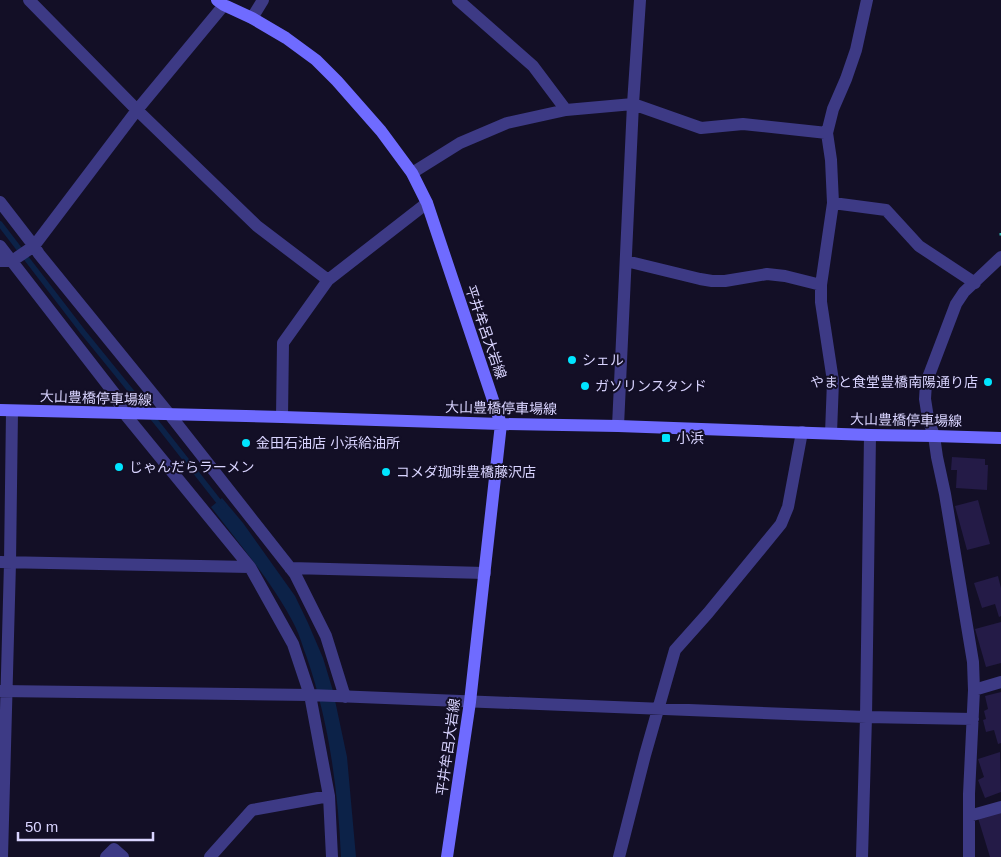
<svg xmlns="http://www.w3.org/2000/svg" width="1001" height="857" font-family="Helvetica,'Noto Sans JP',sans-serif">
  <style>
    .water { fill: #0c2248 }
    .lines { fill: none; stroke-linecap: round; stroke-linejoin: round }
    .stream { stroke: #0c2248; stroke-width: 5.5 }
    .building { fill: #241b47 }
    .path { stroke: #2fb8b0; stroke-width: 3; stroke-dasharray: 2.5 4; stroke-linecap: butt }
    .minor { stroke: #3d3a85; stroke-width: 12 }
    .secondary { stroke: #6f6bff; stroke-width: 12 }
    .poi-dot { fill: #00e5ff; stroke: #130f26; stroke-width: 2 }
    .labels { text-anchor: middle; stroke-width: 4; stroke-linejoin: round; paint-order: stroke }
    .street-label { font-size: 14px; fill: #d9d4ff; stroke: #130f26 }
    .poi-label { font-size: 14px; fill: #d9d4ff; stroke: #130f26; text-anchor: start }
  </style>
  <rect width="100%" height="100%" fill="#130f26"/>
  <path class="water" d="M222,498L243,523L295,596L308,623L323,658L333,691L347,757L356,857H341C338,790 329,722 307,658C303,648 300,636 295,626C273,583 241,546 211,507Z"/>
  <g class="lines">
    <path class="stream" d="M0,224L83,332L161,428L223,507"/>
  </g>
  <path class="building" d="M952,457L985,459V465H988L987,490L956,488L957,470H951Z
    M978,500L990,544L967,550L955,506Z
    M998,576L1001,588V616L999,617L995,604L982,608L974,583Z
    M1001,622V663L986,667L975,629Z
    M1001,692V743L998,744L994,730L986,732L983,720L986,719L984,711L988,709L985,696Z
    M1000,752L1001,792L985,798L978,780L984,777L978,759Z
    M1001,811V857H990L978,818Z"/>
  <g class="lines">
    <path class="path" d="M1001,233V236"/>
    <path class="minor" d="M29,0L137,110L257,226L328,280
      M458,0L533,66L566,110
      M252,18L263,0
      M412,173L460,143L507,123L566,110L633,104L701,128L743,124L827,133
      M0,202L34,246L39,254L170,415L295,574L326,636L345,697
      M833,203L886,210L919,246L975,283
      M0,246L114,393L124,413L250,567L293,644L310,695L329,796L332,857
      M0,261H12L34,246L137,110L224,5
      M626,261L700,279L712,281H725L767,274L785,276L821,285
      M282,417L283,343L328,280L427,203
      M618,426L633,104L640,0
      M831,433L833,381L821,302V285L833,203L831,160L827,133L833,109L846,79L856,50L867,0
      M0,562L250,567
      M290,568L485,573
      M974,690L1001,682
      M0,691L310,695L866,717L973,719
      M969,816L1001,807
      M2,857L10,563L12,411
      M106,857L114,849L123,857
      M210,857L252,810L329,796
      M619,857L645,755L675,650L708,613L781,524L788,507L802,432
      M862,857L866,717L870,435
      M969,857V794L974,690L973,662L945,494L937,457L934,436L928,418L925,399L926,383L956,304L964,292L1001,257"/>
    <path class="secondary" d="M217,0L224,5L252,18L286,38L316,60L337,81L381,131L412,173L427,203L501,424L470,702L447,857
      M0,410L282,417L501,424L618,426L870,435L934,436L1001,438"/>
  </g>
  <g class="poi-dot">
    <circle cx="572" cy="360" r="5"/>
    <circle cx="988" cy="382" r="5"/>
    <circle cx="585" cy="386" r="5"/>
    <rect x="661" y="433" width="10" height="10" rx="2.5"/>
    <circle cx="246" cy="443" r="5"/>
    <circle cx="119" cy="467" r="5"/>
    <circle cx="386" cy="472" r="5"/>
  </g>
  <g class="labels">
    <g class="street-label">
      <text transform="translate(486 332) rotate(71)" y="5">平井牟呂大岩線</text>
      <text transform="translate(96 398) rotate(2)" y="5">大山豊橋停車場線</text>
      <text transform="translate(501 408) rotate(1)" y="5">大山豊橋停車場線</text>
      <text transform="translate(906 420) rotate(1)" y="5">大山豊橋停車場線</text>
      <text transform="translate(448 747) rotate(-82)" y="5">平井牟呂大岩線</text>
    </g>
    <g class="poi-label">
      <text x="582" y="365">シェル</text>
      <text x="978" y="387" text-anchor="end">やまと食堂豊橋南陽通り店</text>
      <text x="595" y="391">ガソリンスタンド</text>
      <text x="676" y="443">小浜</text>
      <text x="256" y="448">金田石油店 小浜給油所</text>
      <text x="129" y="472">じゃんだらラーメン</text>
      <text x="396" y="477">コメダ珈琲豊橋藤沢店</text>
    </g>
  </g>
  <path d="M18 832v8h135v-8" fill="none" stroke="#d9d4ff" stroke-width="2.5"/>
  <text x="25" y="832" font-size="15" fill="#d9d4ff" stroke="#130f26" stroke-width="4" paint-order="stroke">50 m</text>
</svg>
